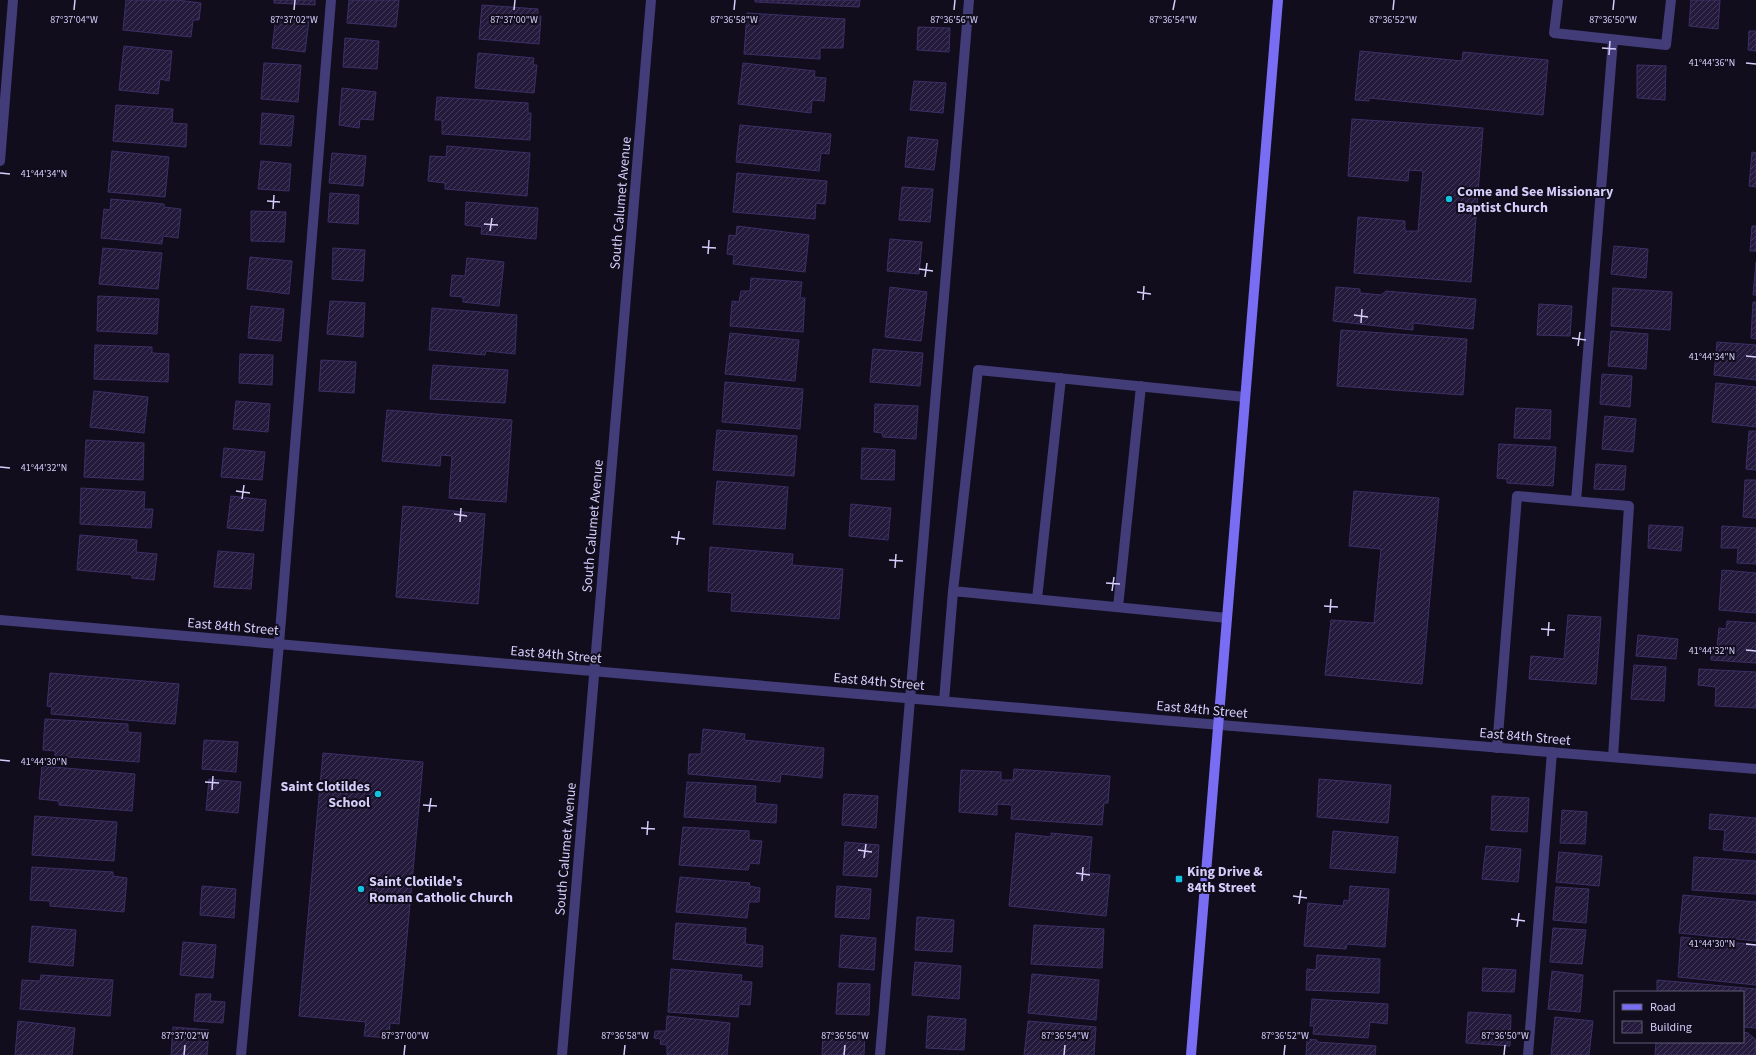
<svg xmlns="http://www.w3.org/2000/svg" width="1756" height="1055" font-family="'Source Sans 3',sans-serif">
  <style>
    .building { fill: url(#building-hatch); stroke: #3d2f66 }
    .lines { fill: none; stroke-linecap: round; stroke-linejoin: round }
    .lane { stroke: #423c78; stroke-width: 10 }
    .street { stroke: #423c78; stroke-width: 10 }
    .secondary { stroke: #786df3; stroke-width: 10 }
    .ticks { fill: none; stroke: #d5cefb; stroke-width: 1.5 }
    .poi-dot { fill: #13c1e1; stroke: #110d1d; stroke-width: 1.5 }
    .labels { text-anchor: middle; stroke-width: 4; stroke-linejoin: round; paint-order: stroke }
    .poi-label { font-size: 14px; font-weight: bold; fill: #d5cefb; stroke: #110d1d; text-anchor: start }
    .street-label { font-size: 14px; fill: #d5cefb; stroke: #110d1d }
    .ticks-label { font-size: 10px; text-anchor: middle; fill: #d5cefb; stroke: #110d1d; stroke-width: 4; stroke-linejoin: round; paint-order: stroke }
  </style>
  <defs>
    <pattern id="building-hatch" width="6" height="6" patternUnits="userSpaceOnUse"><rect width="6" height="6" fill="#241b3c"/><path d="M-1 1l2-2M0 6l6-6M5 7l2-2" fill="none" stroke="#433b59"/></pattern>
  </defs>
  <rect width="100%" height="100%" fill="#110d1d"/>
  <path class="building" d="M126,0H177L201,3L199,20H193L191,37L123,30Z
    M274,0H315V5L274,3Z
    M349,0H399L396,27L347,23Z
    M755,0H860L859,7L755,2Z
    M1691,0H1720L1718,29L1689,26Z
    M482,5L538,9V16H541L539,44L479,39Z
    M747,13L845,19L843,48H820V59L744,54Z
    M276,17L309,20L305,52L272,48Z
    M918,27L950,28L949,52L917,50Z
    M1749,31H1756V51L1748,50Z
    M345,38L379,41L377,69L343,67Z
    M124,46L172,51L169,81L160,79L158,94L119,90Z
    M1360,51L1462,61L1463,52L1548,60L1543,115L1369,98V101L1355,100Z
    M478,53L534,58L533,65H537L534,93L475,88Z
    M264,63L301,65L298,102L261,99Z
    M743,63L815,71L814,77L826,78L824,101L812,100L811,113L738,104Z
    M1637,65L1666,66L1665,100L1637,98Z
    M914,81L946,83L943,113L910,110Z
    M342,88L376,92L373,120L360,119L359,128L339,125Z
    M437,97L528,103V113H531L530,140L442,134V120H435Z
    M116,105L173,109L172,123L187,124L186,147L113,141Z
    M262,113L294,116L291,146L260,144Z
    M1352,119L1483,128L1471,282L1354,273L1358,217L1405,221V231H1418L1423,171L1409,170L1408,181L1348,176Z
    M740,125L831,134L829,154L821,153L819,171L736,162Z
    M908,137L938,140L934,170L905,167Z
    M447,146L530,153L527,196L445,189V183L428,181L430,156L446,157Z
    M112,151L169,157L165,197L108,192Z
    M1752,152L1756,153V187L1749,186Z
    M332,153L366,156L363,186L329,183Z
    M261,161L291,164L289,191L258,189Z
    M737,173L827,181L825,204L816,203L815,219L733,212Z
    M902,187L933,189L930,222L899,220Z
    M330,193L359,195L358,224L328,222Z
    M111,199L164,204V207L181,209L178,238L163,236L162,244L101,238L104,209L110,210Z
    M466,202L538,208L536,239L481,234L482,227L465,225Z
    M251,211L286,212L284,242L251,241Z
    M737,226L809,235L805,272L733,264L734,255L727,254L729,235L736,236Z
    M1752,226H1756V251H1750Z
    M890,239L922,242L919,274L887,271Z
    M1614,246L1648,249L1646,278L1611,274Z
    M103,248L162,253L158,289L99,284Z
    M333,248L365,250L363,281L332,279Z
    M250,257L292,261L289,294L247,289Z
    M467,258L504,262L499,306L463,302V297L450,296L452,275L465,276Z
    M1756,262V295H1753Z
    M751,278L802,282L800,298H805L803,332L730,326L732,301L739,302L741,291H750Z
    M890,287L927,292L921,341L885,337Z
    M1336,287L1360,289V293L1381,295L1386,291L1476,299L1473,329L1413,323V330L1333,321Z
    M1613,288L1672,292L1670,330L1611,326Z
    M98,296L159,299L157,334L97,331Z
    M330,301L365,303L363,337L327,334Z
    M1753,302H1756V339L1751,338Z
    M1539,304L1572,306L1570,336L1537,335Z
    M251,306L284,309L281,341L248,338Z
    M432,308L517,315L515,354L486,351L485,355L429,350Z
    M1341,330L1467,339L1463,395L1337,386Z
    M1611,331L1648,334L1646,369L1608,366Z
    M730,333L799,340L795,381L725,374Z
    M1717,342L1756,345V380L1714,375Z
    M95,345L152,347V353L169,354L168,382L94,379Z
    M873,349L923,353L920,386L870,382Z
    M240,354L273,355L272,385L239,383Z
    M321,360L356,362L354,393L319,391Z
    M433,365L508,370L505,403L430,399Z
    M1602,374L1632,376L1630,407L1600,404Z
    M725,382L803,389L800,429L722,422Z
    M1716,383L1756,387V427L1712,422Z
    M94,391L148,397L144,433L90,427Z
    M236,401L270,404L268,432L233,429Z
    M875,404L918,406L916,439L883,437L882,433L874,432Z
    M1516,408L1551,410L1550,439L1514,438Z
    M387,410L512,420L506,502L449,498L452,456L441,455L440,466L382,461Z
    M1605,416L1636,419L1633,452L1602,449Z
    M717,430L797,436L794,476L713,470Z
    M1749,431H1756V470L1746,469Z
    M86,440L144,443L143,480L84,477Z
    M1499,444L1556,447L1553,486L1507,483V479L1497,478Z
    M224,448L265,452L262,480L221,477Z
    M862,448L895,450L894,480L861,479Z
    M1596,464L1626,466L1624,490L1594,489Z
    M1745,480H1756V518L1743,517Z
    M717,481L788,487L785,529L713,524Z
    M81,488L145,492L144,509H153L151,528L80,524Z
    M1354,491L1439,498L1422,684L1325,675L1331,620L1374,623L1381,549L1349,546Z
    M231,496L266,500L263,531L227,528Z
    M851,504L891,508L888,540L849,536Z
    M403,506L485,514L478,604L396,597Z
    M1649,525L1683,527L1681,551L1648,548Z
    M1722,526L1756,528V564L1737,563L1738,548H1721Z
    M80,535L137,540L136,552L157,554L154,580L132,578V575L77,570Z
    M710,547L793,554L792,565L843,569L839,619L731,611L732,593L708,591Z
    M218,551L254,554L251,589L214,587Z
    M1722,570L1756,573V613L1719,610Z
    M1568,615L1601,617L1596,684L1529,679L1531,656L1564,659Z
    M1727,621L1756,623V663L1711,660L1712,646L1717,647L1719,628L1726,629Z
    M1638,635L1678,639L1676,659L1636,656Z
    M1634,665L1666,667L1664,701L1631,699Z
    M1699,669L1756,672V708L1715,706L1716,687L1698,685Z
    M50,673L179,684L175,724L51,714L52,707L47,706Z
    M45,719L128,724V732L141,733L139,762L55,756V751L43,750Z
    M703,729L745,734L744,740L824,748L822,778L781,774L780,782L688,774L689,754H701Z
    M204,740L238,742L236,772L202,769Z
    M323,753L423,762L399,1024L390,1023L389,1038L364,1036L366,1022L299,1016Z
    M42,766L135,774L132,811L59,805V801L39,799Z
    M1014,769L1110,776L1108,803H1104L1102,825L1011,819L1012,805L997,804V815L959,812L961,770L1001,772V780H1013Z
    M209,779L241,782L238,813L206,810Z
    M1319,779L1391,785L1388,823L1317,817Z
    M687,782L756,786L755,803L777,805L776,823L684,817Z
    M844,794L878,796L876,828L842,825Z
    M1492,796L1529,798L1527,832L1491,830Z
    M1562,810L1587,812L1585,844L1560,843Z
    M1710,814L1756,818V853L1723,850L1725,830L1709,829Z
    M35,816L117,822L114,861L32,855Z
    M683,827L749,831V840L762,841L759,864L750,863L748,870L679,865Z
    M1333,831L1398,837L1395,873L1330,868Z
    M1016,833L1051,837V833L1092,837L1089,873L1110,875L1106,916L1009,906Z
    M845,842L879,845L877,877L843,875Z
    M1486,846L1521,849L1518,882L1482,879Z
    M1559,852L1602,856L1599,886L1556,882Z
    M1694,857L1756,861V894L1692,890Z
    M32,867L113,872V876L127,878L124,912L50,906V901L30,900Z
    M680,877L750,883L749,886L760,888L759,902H749L747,918L676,912Z
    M202,886L236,889L234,918L200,915Z
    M837,886L871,889L869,919L835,917Z
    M1350,886L1389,889L1385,947L1347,944L1346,949L1304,946L1308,903L1343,906L1344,900L1349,901Z
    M1556,887L1589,889L1586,923L1553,920Z
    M1683,895L1756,902V941L1679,933Z
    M917,917L954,920L952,952L915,950Z
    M676,923L746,928L745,944L763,946L762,967L673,959Z
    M1034,925L1104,929L1102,968L1031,964Z
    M32,926L76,930L73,966L29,962Z
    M1553,928L1586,930L1582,964L1550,962Z
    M841,935L876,938L874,970L839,967Z
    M1681,937L1756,945V985L1678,977Z
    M183,942L216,945L213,978L180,975Z
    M1317,955L1380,959L1379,993L1306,990L1307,969L1316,970Z
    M915,962L961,966L959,999L912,995Z
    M1483,968L1516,970L1514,992L1482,991Z
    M671,969L742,975L741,981L752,982L750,1005L739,1004L738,1017L668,1012Z
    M1552,971L1583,975L1580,1012L1548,1009Z
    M1032,974L1099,980L1096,1020L1028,1013Z
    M41,975L113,980L110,1016L20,1009L22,980L40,981Z
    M1657,980L1756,989V1028L1743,1027V992H1657Z
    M838,983L870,984L869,1015L836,1014Z
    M196,994H211L210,1001L225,1002L223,1023L194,1021Z
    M1312,999L1388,1004L1387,1024L1370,1022L1368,1038L1313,1034L1314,1026H1310Z
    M1468,1012L1511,1015L1510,1046L1466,1043Z
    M667,1016L730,1023L727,1055H667V1045L660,1044L661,1039L654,1038L655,1031H666Z
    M928,1016L966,1019L964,1050L926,1048Z
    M1555,1017L1593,1021L1589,1055H1551Z
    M18,1021L75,1028L72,1055H15Z
    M1028,1021L1096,1027L1094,1055H1024Z
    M173,1027L209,1030L207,1055H171Z
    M823,1032L865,1034L864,1055H822Z
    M1743,1032L1748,1033L1756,1040L1755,1055H1655L1656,1042H1743Z
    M1307,1039L1317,1040V1042L1376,1046L1375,1055H1306Z"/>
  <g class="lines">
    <path class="lane" d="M1558,0L1554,33L1666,45L1671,0
      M1576,501L1613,40
      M953,591L1227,618
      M1037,599L1061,378
      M1118,607L1141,386
      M944,701L953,591L978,370L1245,397
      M1497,748L1517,496L1629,506L1613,757
      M241,1055L279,644L331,0
      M880,1055L969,0
      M1528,1055L1552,752"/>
    <path class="street" d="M0,161L13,0
      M0,620L1160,720L1756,769
      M562,1055L651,0"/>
    <path class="secondary" d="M1191,1055L1278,0"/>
  </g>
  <path class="ticks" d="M74,10L75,0M294,10L295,0M514,10L515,0M734,10L735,0M954,10L955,0M1173,10L1175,0M1393,10L1394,0M1613,10L1614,0M1602,48L1616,49M1609,55L1610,41M1746,63L1756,64M0,173L10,174M267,201L280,202M273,209L274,195M484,224L498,225M490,231L492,218M702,247L716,248M708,254L709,240M919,269L933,271M925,277L927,263M1137,292L1151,294M1143,300L1144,286M1354,315L1368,317M1361,323L1362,309M1572,338L1586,340M1578,346L1580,332M1746,356L1756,357M0,467L10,468M236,491L250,493M242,499L244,485M454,514L467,516M460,522L461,508M671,537L685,539M677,545L679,531M889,560L903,561M895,568L896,554M1106,583L1120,584M1112,591L1114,577M1324,606L1338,607M1330,613L1331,599M1541,629L1555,630M1548,636L1549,622M1746,650L1756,651M0,760L10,761M205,782L219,783M212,790L213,776M423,805L437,806M429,812L431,798M641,828L655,829M647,835L648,821M858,850L872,852M864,858L866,844M1076,873L1090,875M1082,881L1083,867M1293,896L1307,898M1299,904L1301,890M1511,919L1525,921M1517,927L1519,913M1746,944L1756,945M184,1055L185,1045M404,1055L405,1045M624,1055L625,1045M844,1055L845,1045M1064,1055L1065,1045M1284,1055L1285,1045M1504,1055L1505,1045"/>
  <g class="poi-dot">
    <circle cx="1449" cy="199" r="4"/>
    <circle cx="378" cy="794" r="4"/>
    <rect x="1175" y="875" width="8" height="8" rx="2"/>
    <circle cx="361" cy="889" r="4"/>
  </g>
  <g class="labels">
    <g class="poi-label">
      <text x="1457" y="196">Come and See Missionary<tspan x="1457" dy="16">Baptist Church</tspan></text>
      <text x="370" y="791" text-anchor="end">Saint Clotildes<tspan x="370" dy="16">School</tspan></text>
      <text x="1187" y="876">King Drive &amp;<tspan x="1187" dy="16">84th Street</tspan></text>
      <text x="369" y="886">Saint Clotilde's<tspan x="369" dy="16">Roman Catholic Church</tspan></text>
    </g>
    <g class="street-label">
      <text transform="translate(620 203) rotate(-85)" y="5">South Calumet Avenue</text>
      <text transform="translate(592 526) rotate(-85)" y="5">South Calumet Avenue</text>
      <text transform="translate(233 626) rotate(5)" y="5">East 84th Street</text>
      <text transform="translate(556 654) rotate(5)" y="5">East 84th Street</text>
      <text transform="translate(879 681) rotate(5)" y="5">East 84th Street</text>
      <text transform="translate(1202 709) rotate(5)" y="5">East 84th Street</text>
      <text transform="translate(1525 736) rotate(5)" y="5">East 84th Street</text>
      <text transform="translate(565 849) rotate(-85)" y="5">South Calumet Avenue</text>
    </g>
  </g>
  <g class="ticks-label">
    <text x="74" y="23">87°37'04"W</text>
    <text x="294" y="23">87°37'02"W</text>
    <text x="514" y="23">87°37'00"W</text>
    <text x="734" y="23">87°36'58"W</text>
    <text x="954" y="23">87°36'56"W</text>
    <text x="1173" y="23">87°36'54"W</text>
    <text x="1393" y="23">87°36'52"W</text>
    <text x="1613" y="23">87°36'50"W</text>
    <text x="1712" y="66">41°44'36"N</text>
    <text x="44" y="177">41°44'34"N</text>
    <text x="1712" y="360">41°44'34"N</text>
    <text x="44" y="471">41°44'32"N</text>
    <text x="1712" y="654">41°44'32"N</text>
    <text x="44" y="765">41°44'30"N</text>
    <text x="1712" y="947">41°44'30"N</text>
    <text x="185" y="1039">87°37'02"W</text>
    <text x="405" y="1039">87°37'00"W</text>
    <text x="625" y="1039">87°36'58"W</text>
    <text x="845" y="1039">87°36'56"W</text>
    <text x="1065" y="1039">87°36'54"W</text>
    <text x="1285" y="1039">87°36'52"W</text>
    <text x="1505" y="1039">87°36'50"W</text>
  </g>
  <rect x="1614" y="991" width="130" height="52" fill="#110d1d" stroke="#5f5a76"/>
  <rect x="1622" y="1004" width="20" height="6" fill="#786df3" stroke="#5f5a76"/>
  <text x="1650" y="1011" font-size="12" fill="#d5cefb">Road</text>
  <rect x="1622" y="1021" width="20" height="12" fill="url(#building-hatch)" stroke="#5f5a76"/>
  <text x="1650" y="1031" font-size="12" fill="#d5cefb">Building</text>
</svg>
